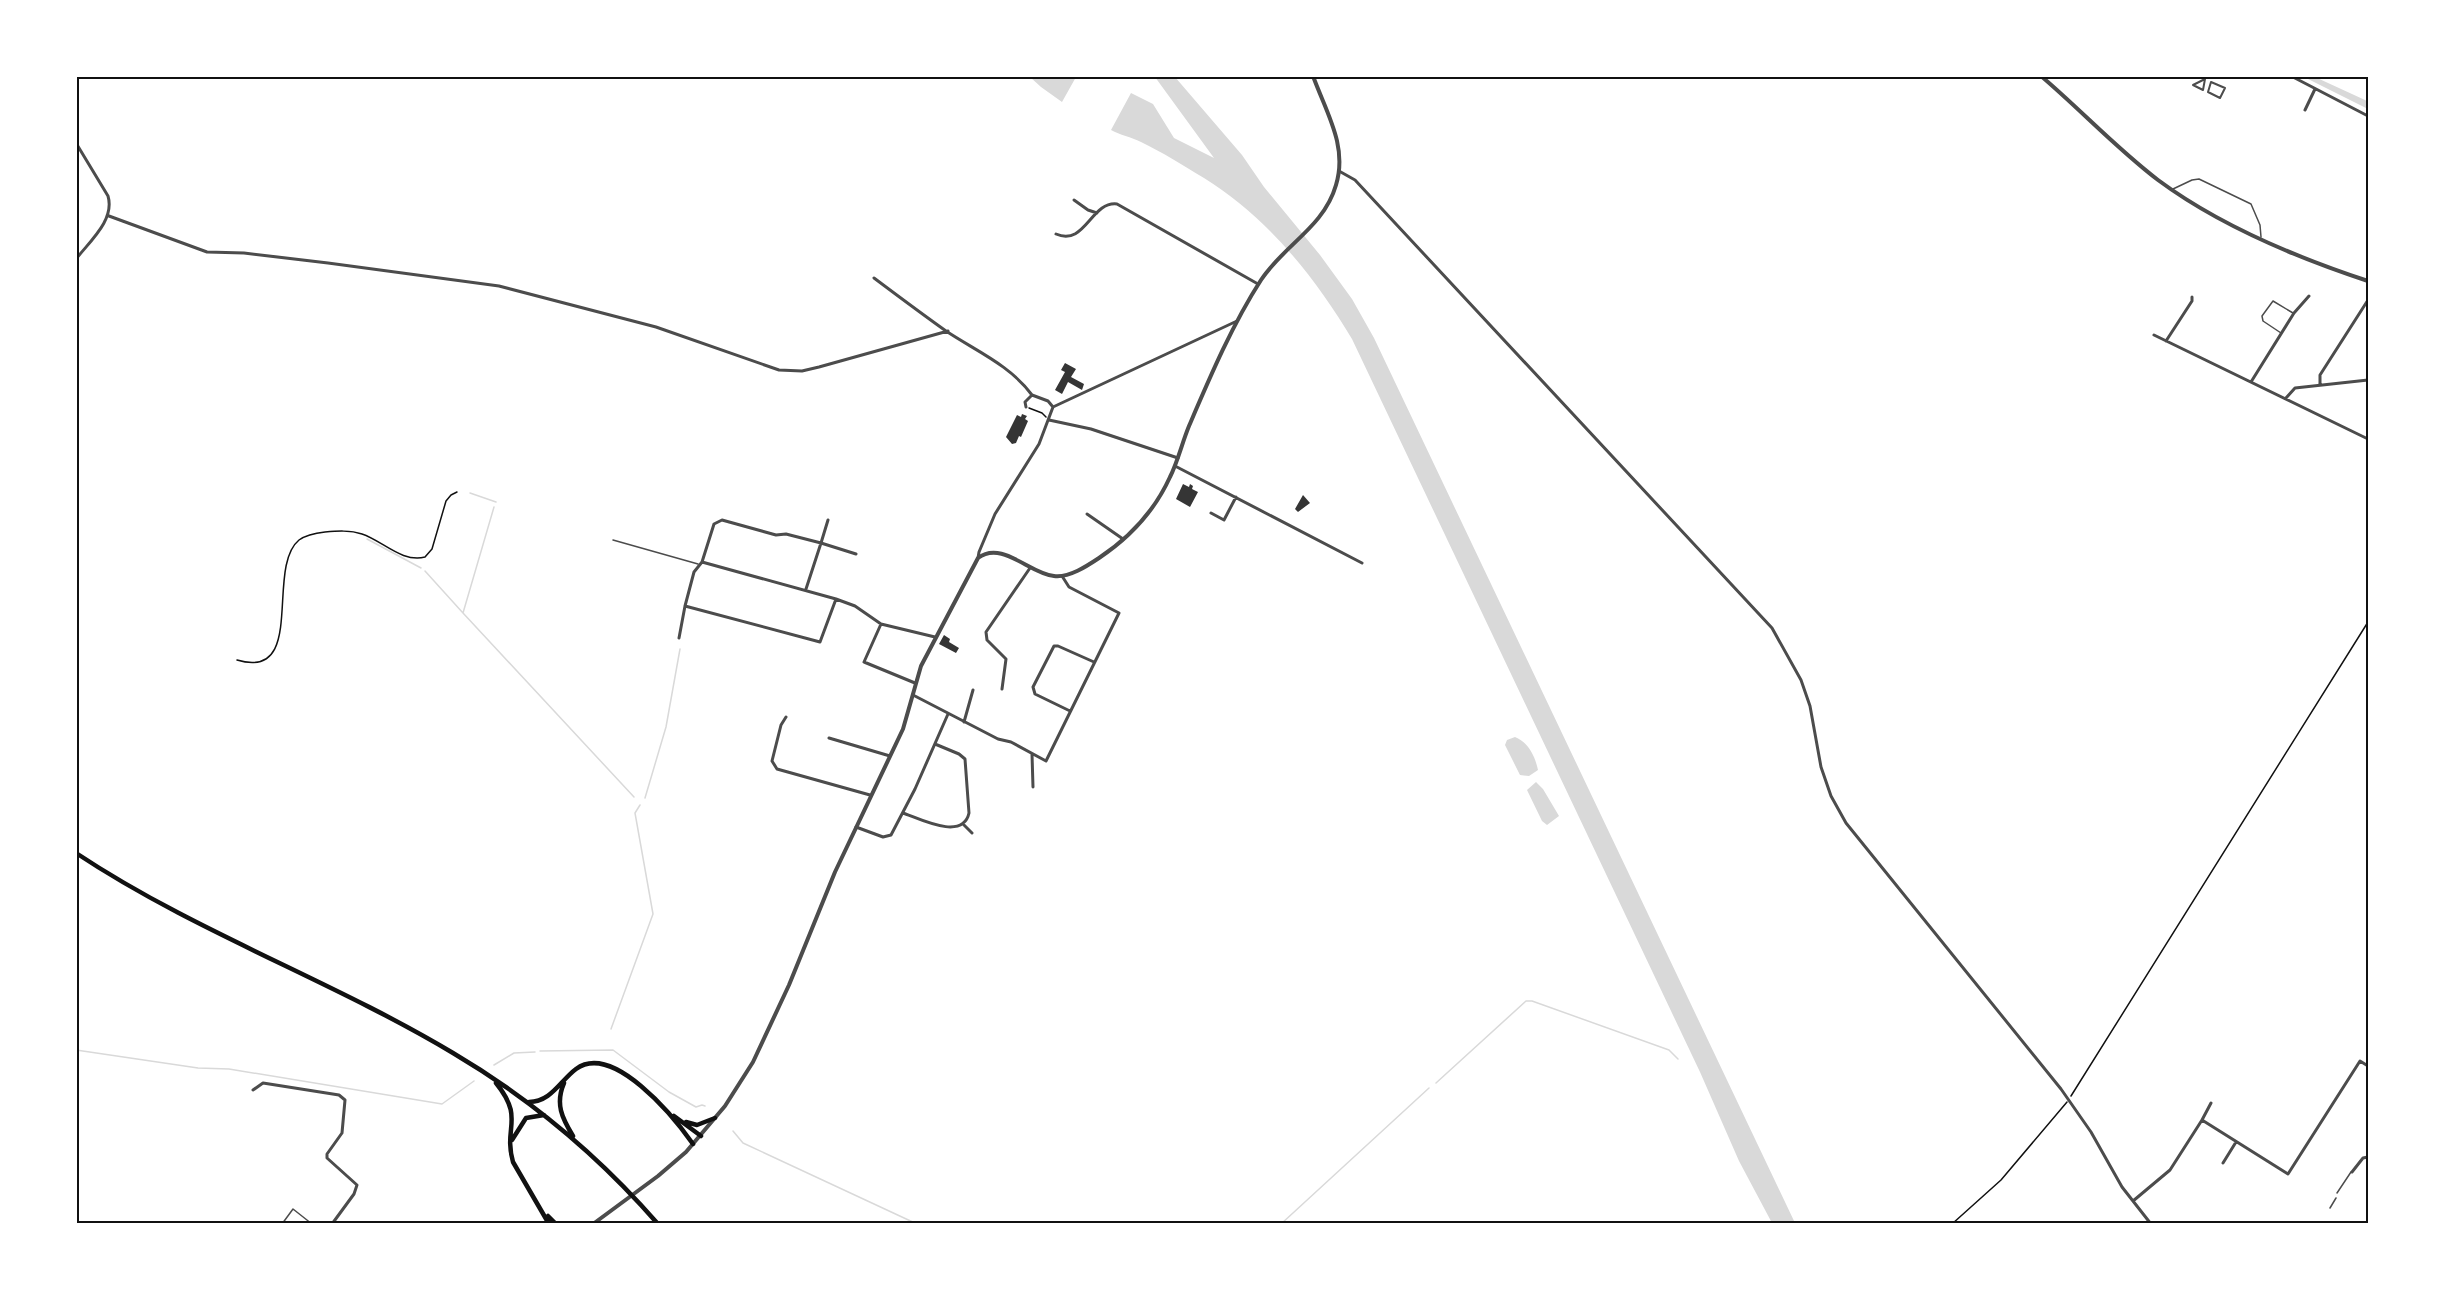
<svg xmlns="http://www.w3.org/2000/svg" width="2445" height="1300" font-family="Raleway,sans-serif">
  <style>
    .water { fill: #d9d9d9 }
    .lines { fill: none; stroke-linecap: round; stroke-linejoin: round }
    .stream { stroke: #d9d9d9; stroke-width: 1.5 }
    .building { fill: #353535 }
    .path { stroke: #111; stroke-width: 1.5 }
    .service { stroke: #4c4c4c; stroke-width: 1.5 }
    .pedestrian { stroke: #4c4c4c; stroke-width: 2 }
    .minor { stroke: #4c4c4c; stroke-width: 3 }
    .tertiary { stroke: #4c4c4c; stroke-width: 4 }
    .trunk { stroke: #111; stroke-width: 4.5 }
    .neatline { fill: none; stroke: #111; stroke-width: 2 }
  </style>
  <rect width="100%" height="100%" fill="#fff"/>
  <path class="water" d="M1030,77H1076L1062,102L1041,87Z
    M1155,77H1175L1242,155L1264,187L1320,255L1352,299L1374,338L1795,1223H1772L1739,1161L1700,1072L1352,339C1315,277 1267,217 1204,178C1184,166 1162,152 1141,142C1131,137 1120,135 1111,130L1131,93L1153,104L1174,138L1214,158Z
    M2304,77H2315L2365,100L2368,102V109Z
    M1515,737C1528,742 1535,756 1538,770L1529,776L1520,775L1505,745L1507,740Z
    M1536,782L1543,789L1559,816L1547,825L1542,821L1527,790Z"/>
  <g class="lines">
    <path class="stream" d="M470,493L496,502
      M494,507L463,613L634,797
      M367,539L421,568
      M425,571L463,613
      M645,798L666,727L680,649
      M611,1029L653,914L635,813L640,805
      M76,1050L198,1068L229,1069L442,1104L474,1081
      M540,1051L613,1050L669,1092L696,1107L702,1105L705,1106
      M494,1065L514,1053L535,1052
      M1436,1083L1526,1001H1532L1669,1050L1678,1059
      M733,1131L743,1143L917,1224
      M1281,1224L1429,1088"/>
  </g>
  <path class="building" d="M1065,363L1076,369L1071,377L1084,384L1082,390L1068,382L1062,394L1055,390L1065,372L1061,370Z
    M1022,414L1027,416L1025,419L1028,421L1021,437L1019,436L1016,443L1012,444L1006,437L1017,415L1021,417Z
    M1183,484L1189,487L1190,484L1193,486L1192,489L1198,492L1190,507L1176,499Z
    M1303,495L1310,503L1298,512L1295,509Z
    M944,635L950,639L949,642L959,648L956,653L939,644Z"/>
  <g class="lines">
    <path class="path" d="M1029,408L1042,413L1046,417
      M237,660C307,681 265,568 299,540C306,535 316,533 325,532C337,531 350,530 362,534C383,541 402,563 425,557L432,549L446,501L451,495L457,492
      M2071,1096L2368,622
      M1952,1224L2001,1180L2067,1102"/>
    <path class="service" d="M2173,189L2192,180L2199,179L2251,204L2260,225L2261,237
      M2281,333L2263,321L2262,316L2273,301L2293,313
      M613,540L698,564
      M2337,1193L2351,1172
      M2330,1208L2336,1198
      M282,1224L293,1209L312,1224"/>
    <path class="pedestrian" d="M2205,79L2203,90L2193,85Z
      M2211,82L2225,88L2220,98L2208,92Z"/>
    <path class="minor" d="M2291,76L2368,116
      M2305,110L2315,89
      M76,143L108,196C115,220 90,241 76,259
      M1339,171L1355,180L1772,628L1801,680L1810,706L1821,767L1831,796L1846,823L2061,1089L2091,1132L2122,1187L2151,1224
      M1074,200L1088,210L1097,213
      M109,216L207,252L244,253L328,263L499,286L656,327L779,370L802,371L819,367L948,331
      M1056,234C1085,247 1091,201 1117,204L1258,284
      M874,278C898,296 922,314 946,331C976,351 1010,365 1032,395
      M2154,335L2368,439
      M2166,341L2192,301V297
      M2251,382L2294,313L2309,296
      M2320,384V375L2368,300
      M2286,398L2295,388L2368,380
      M1026,407L1025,402L1032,395L1048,401L1053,407
      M1049,420L1091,429L1178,458
      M1175,466L1362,563
      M1211,513L1224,520L1236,497
      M1087,514L1123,539
      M828,520L821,543L856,554
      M978,558L979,552L995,514L1039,444L1053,407L1237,321
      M702,562L714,524L722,520L776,535L786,534L821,543L806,589
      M836,599L702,562L694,572L685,606L820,642L836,599L855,606L881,624L935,637
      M881,624L864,662L915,683
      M679,638L685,606
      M1002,689L1006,659L987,640L986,632L1030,568
      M913,695L998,739L1011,742L1046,761L1119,613L1069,587L1062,576
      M1070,711L1035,694L1033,687L1054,646H1058L1094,662
      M786,717L781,725L772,761L777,769L870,795
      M964,722L973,690
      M829,738L890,756
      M1032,754L1033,787
      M903,813C920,819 963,841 969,813L965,759L959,754L935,744
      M964,825L972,833
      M856,827L883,837L891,835L915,789L948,714
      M253,1090L263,1083L339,1095L345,1100L342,1133L327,1154V1158L357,1185L354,1194L332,1224
      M2202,1120L2211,1103
      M2223,1163L2236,1142
      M2352,1172L2363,1158L2368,1157
      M2133,1201L2170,1170L2202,1120L2288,1174L2360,1061L2368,1066"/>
    <path class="tertiary" d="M2041,76C2081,110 2116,148 2158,180C2220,226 2295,257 2368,281
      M593,1224L658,1176L686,1152L725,1106L753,1062L789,985L835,872L903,729L921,666L978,558C1002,540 1030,574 1054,576C1069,578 1087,566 1099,558C1129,538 1155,510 1170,477C1178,461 1182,443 1189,426C1210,377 1232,325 1261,280C1284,245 1324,227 1336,185C1348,146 1326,112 1313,76"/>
    <path class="trunk" d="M76,853C195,932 331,980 453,1053C531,1099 599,1156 658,1224
      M496,1083C525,1119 503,1126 513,1162L549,1224
      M564,1083C555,1104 562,1118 573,1136
      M529,1102C551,1102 560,1081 576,1069C613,1042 674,1117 693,1144
      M674,1116L701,1136
      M686,1122L697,1125L715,1118
      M512,1140L526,1118L544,1115
      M548,1216L556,1224"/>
  </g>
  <rect width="2445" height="1300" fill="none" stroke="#ffffff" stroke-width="156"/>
  <rect x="78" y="78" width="2289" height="1144" class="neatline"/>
</svg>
